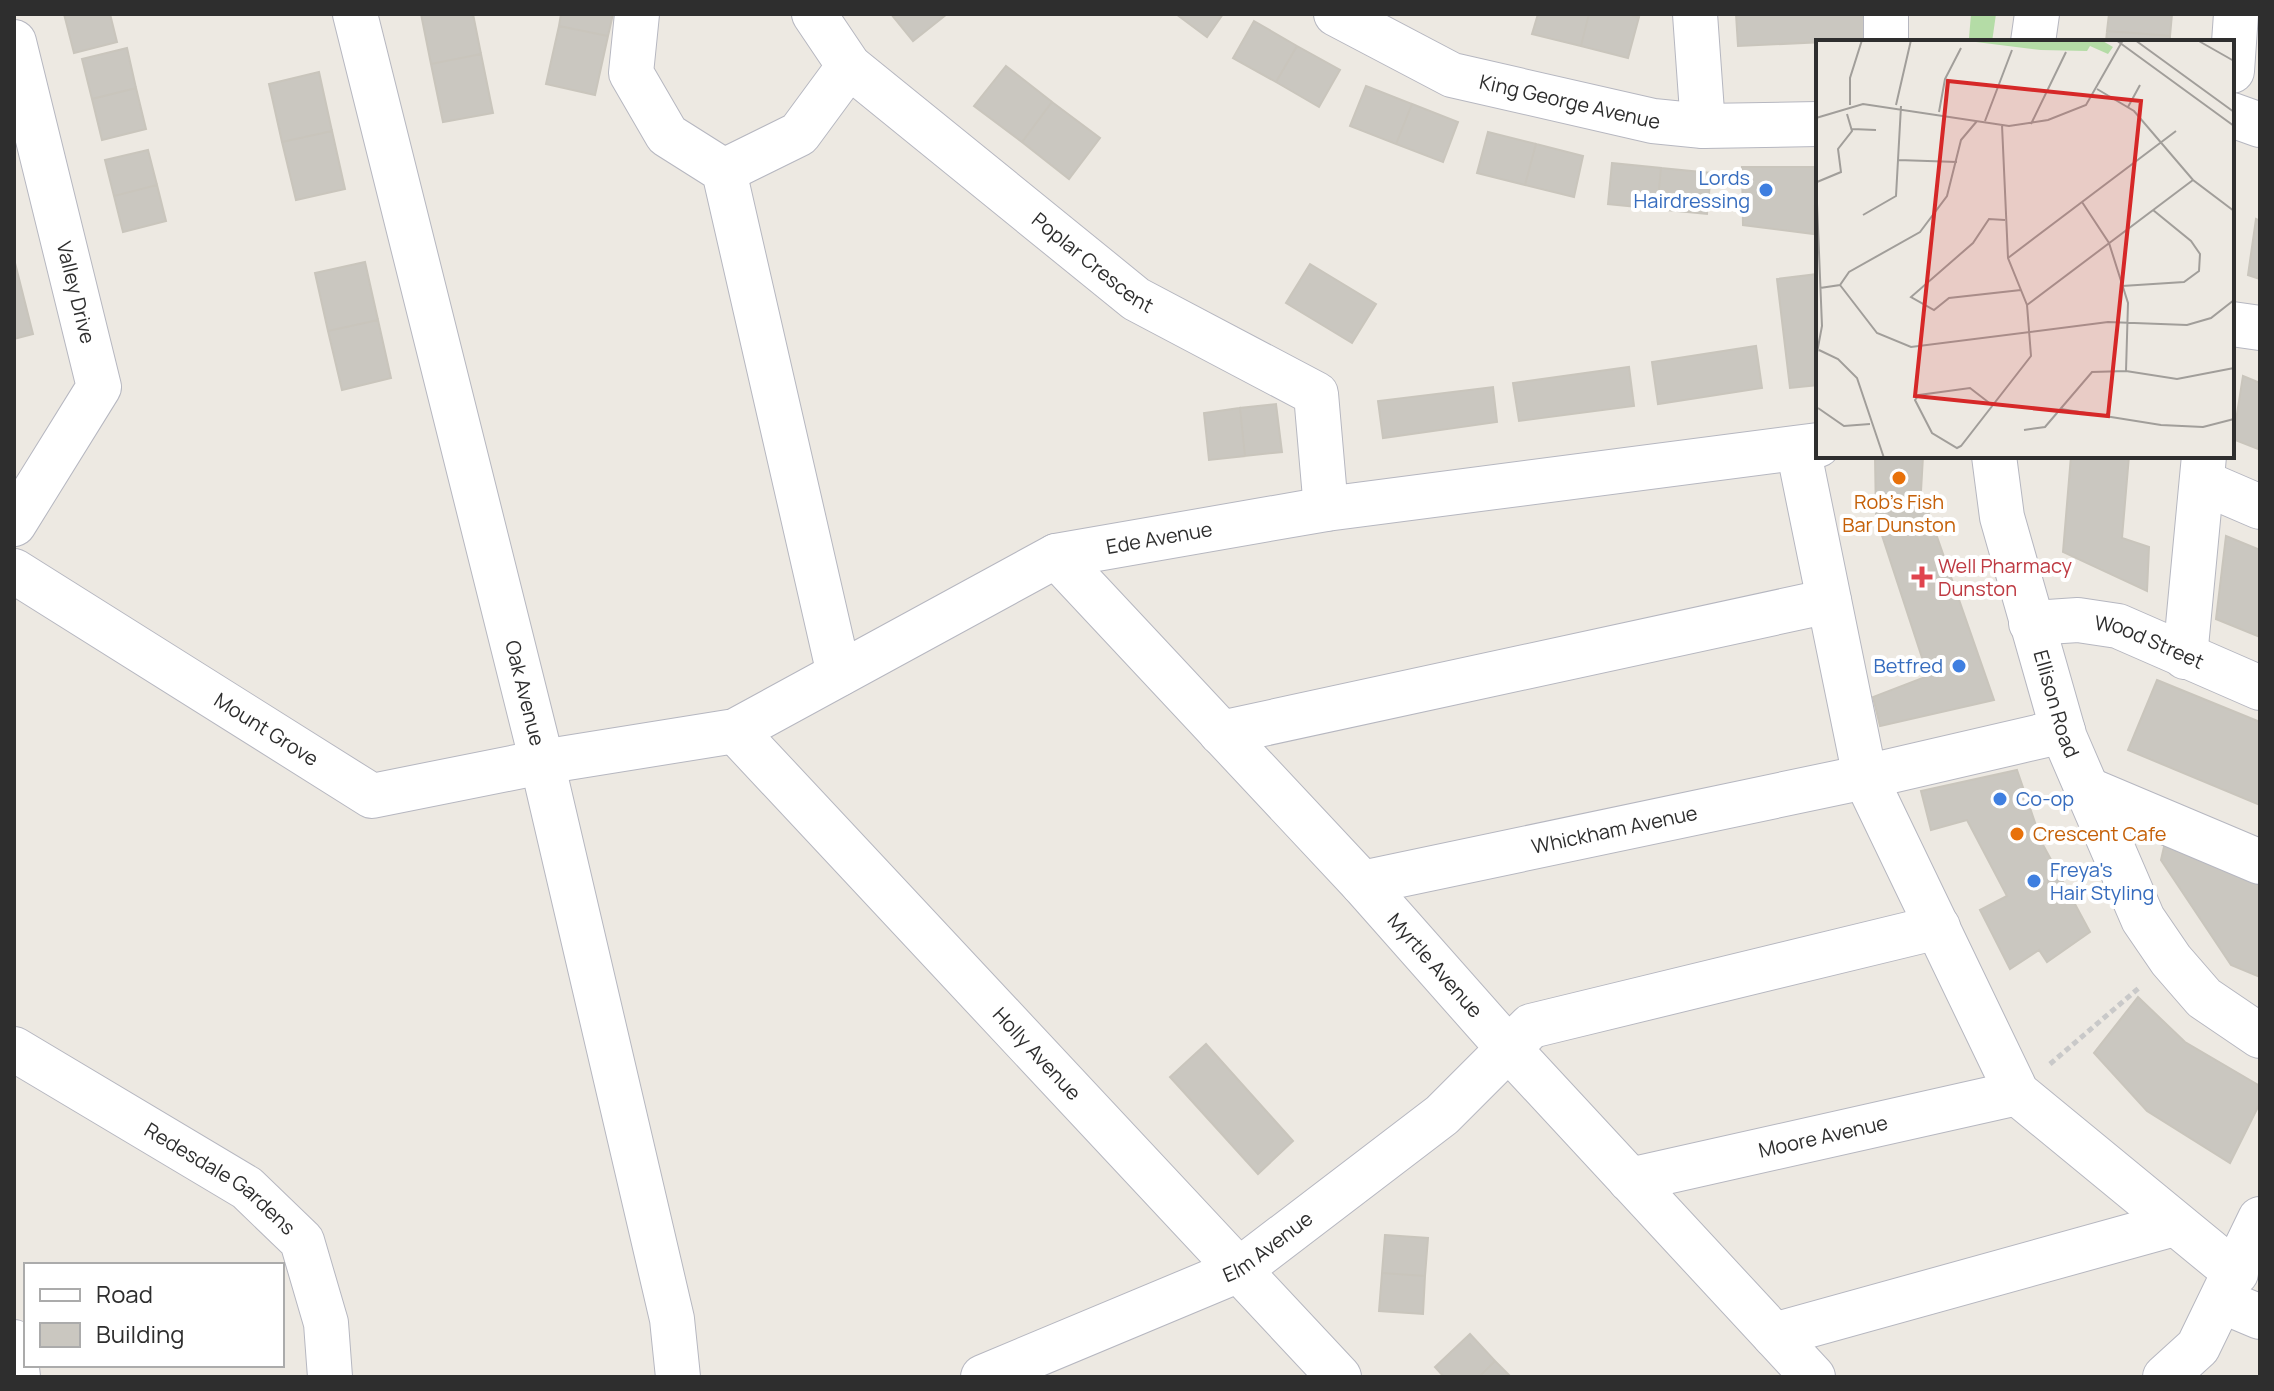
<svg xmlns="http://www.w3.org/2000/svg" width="2274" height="1391" font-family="Manrope,sans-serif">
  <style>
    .green { fill: #b4dca6 }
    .building { fill: #cac7c0; stroke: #c9c5bc; stroke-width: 2 }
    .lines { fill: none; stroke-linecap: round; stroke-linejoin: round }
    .minor-casing { stroke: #b6b7c0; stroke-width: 46 }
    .path { stroke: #c9c9c9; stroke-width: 5; stroke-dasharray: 6 4; stroke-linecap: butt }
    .minor { stroke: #fff; stroke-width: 44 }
    .shop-dot { fill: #3f7fe0; stroke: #fff; stroke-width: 3 }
    .food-dot { fill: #e8710a; stroke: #fff; stroke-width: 3 }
    .health-dot { fill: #e0444e; stroke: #fff; stroke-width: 3 }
    .labels { text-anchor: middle; stroke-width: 8; stroke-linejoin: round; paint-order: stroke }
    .street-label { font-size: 20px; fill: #2e2e2e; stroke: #fff }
    .shop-label { font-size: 20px; fill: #366cbe; stroke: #fff; text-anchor: end }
    .food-label { font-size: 20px; fill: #c56008; stroke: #fff }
    .health-label { font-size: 20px; fill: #be3a42; stroke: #fff; text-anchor: start }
    .inset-road { fill: none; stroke: #a19e9a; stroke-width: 2 }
    .view { fill: #d62828; fill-opacity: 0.15; stroke: #d62828; stroke-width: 4 }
    .inset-edge { fill: none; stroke: #2e2e2e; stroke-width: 4 }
  </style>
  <rect width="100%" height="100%" fill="#ede9e2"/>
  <path class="green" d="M1971,14H1996L1992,42L1969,38Z"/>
  <path class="building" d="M64,14H110L117,42L74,53Z
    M421,14H473L481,54L431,64Z
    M561,14H613L608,36L559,26Z
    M891,14H947L913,41Z
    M1176,14H1223L1207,37Z
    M1538,14H1589L1581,46L1532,34Z
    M1589,14H1627L1639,17L1628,58L1581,46Z
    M1736,14H1865L1866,40L1738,46Z
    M2109,14H2172L2170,36L2107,31Z
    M1254,21L1297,46L1276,82L1233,58Z
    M559,26L608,36L595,95L546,84Z
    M2107,31L2170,36V42H2106Z
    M1297,46L1340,70L1319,107L1276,82Z
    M127,48L136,88L92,99L82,59Z
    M481,54L493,113L443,122L431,64Z
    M1006,66L1052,102L1022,142L974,106Z
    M319,72L332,131L282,142L269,84Z
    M1366,86L1412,104L1396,144L1350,126Z
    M136,88L146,129L102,140L92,99Z
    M1052,102L1100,138L1069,179L1022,142Z
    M1412,104L1458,122L1443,162L1396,144Z
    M332,131L345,189L296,200L282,142Z
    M1488,132L1536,144L1525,185L1477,173Z
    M1536,144L1583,156L1574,197L1525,185Z
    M148,150L157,185L114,196L105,160Z
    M1612,163L1661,168L1657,209L1608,204Z
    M1742,167H1818V207L1814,206V234L1743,225Z
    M1661,168L1711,173L1707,214L1657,209Z
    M157,185L166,221L123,232L114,196Z
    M2256,219L2260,221V279L2248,275Z
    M14,259L33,334L14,339Z
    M365,262L378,320L328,331L315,273Z
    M1310,264L1376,304L1352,343L1286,303Z
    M1818,274V385L1790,388L1777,279Z
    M378,320L391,378L342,390L328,331Z
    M1756,346L1762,388L1658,404L1652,362Z
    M1629,367L1634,406L1519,421L1513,383Z
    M2243,376L2260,383V443L2258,449L2233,439Z
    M1493,387L1497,422L1383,438L1378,401Z
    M1276,404L1282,452L1245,456L1240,408Z
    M1240,408L1245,456L1209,460L1204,413Z
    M1875,456H1923L1921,491L1994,700L1880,726L1873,697L1928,676L1876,517Z
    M2071,456H2129L2122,538L2149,547L2147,591L2063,552Z
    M2226,536L2260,550V637L2216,619Z
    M2157,680L2260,722V805L2128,750Z
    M2017,770L2042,843L2090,932L2047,962L2039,950L2010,969L1980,910L2007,896L1967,820L1931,830L1921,791Z
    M2166,838L2260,880V977L2231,965L2161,860Z
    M2138,997L2185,1042L2260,1086V1103L2230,1163L2147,1111L2094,1053Z
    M1206,1044L1293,1141L1258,1174L1170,1077Z
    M1385,1235L1428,1238L1425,1276L1382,1273Z
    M1382,1273L1425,1276L1423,1314L1379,1311Z
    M1470,1334L1495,1361L1479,1377H1444L1435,1367Z
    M1495,1361L1511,1377H1479Z"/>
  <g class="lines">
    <defs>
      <g id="minor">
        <path id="s1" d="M355,14L542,762L672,1319L678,1377"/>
        <path d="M637,14L631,73L667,135L724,171L839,674"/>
        <path id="s2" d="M814,14L849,66L1136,299L1316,394L1326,509"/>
        <path id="s3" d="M1336,14L1452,75L1653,121L1703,126L1818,124"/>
        <path d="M1695,14L1703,126"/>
        <path d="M1886,14V42"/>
        <path id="s4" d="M14,42L99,387L14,524"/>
        <path d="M2033,42L2037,14"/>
        <path d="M2232,71L2236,14"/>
        <path d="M2232,115L2260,125"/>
        <path d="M724,171L799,134L849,66"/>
        <path d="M2232,324L2260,328"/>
        <path d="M1798,448L1865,777L2017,1093L2236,1273"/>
        <path id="s5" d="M1994,456L2002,517L2065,738L2143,919L2171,960L2204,998L2260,1036"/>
        <path d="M2202,482L2260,507"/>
        <path id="s6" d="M1056,556L1362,883L1508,1048L1813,1377"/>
        <path id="s7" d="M14,571L372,796L542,762L735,731L1056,556L1326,509L1818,445"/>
        <path id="s8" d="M2031,623L2078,620L2118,626L2260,688"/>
        <path d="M2185,657L2204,456"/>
        <path id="s9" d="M735,731L1339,1377"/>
        <path d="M1221,733L1829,601"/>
        <path d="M2087,789L2260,862"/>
        <path id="s10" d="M1362,883L1865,777L2063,731"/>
        <path id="s11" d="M14,1049L247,1188L302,1241L326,1323L330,1377"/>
        <path id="s12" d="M1630,1180L2017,1093"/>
        <path d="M2222,1301L2260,1317"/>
        <path d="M1774,1335L2174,1224"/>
        <path d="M14,1342L18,1377"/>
        <path id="s13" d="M983,1377L1239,1270L1442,1115L1531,1026L1938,927"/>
        <path d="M2165,1377L2198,1347L2260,1219"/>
      </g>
    </defs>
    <use href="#minor" class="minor-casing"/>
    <path class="path" d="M2050,1064L2140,987"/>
    <use href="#minor" class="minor"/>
  </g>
  <g class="shop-dot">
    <circle cx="1766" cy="190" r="8"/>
    <circle cx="1959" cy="666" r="8"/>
    <circle cx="2000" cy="799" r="8"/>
    <circle cx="2034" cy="881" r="8"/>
  </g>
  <g class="food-dot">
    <circle cx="1899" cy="478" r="8"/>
    <circle cx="2017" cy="834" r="8"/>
  </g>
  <path class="health-dot" d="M1918 565h8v8h8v8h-8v8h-8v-8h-8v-8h8z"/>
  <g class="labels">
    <g class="street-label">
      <text dy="7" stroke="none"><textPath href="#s3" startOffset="252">King George Avenue</textPath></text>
      <text dy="7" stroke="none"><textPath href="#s2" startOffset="376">Poplar Crescent</textPath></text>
      <text dy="7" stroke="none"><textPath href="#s4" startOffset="258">Valley Drive</textPath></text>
      <text dy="7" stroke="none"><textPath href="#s7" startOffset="1262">Ede Avenue</textPath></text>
      <text dy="7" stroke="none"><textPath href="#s8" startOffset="122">Wood Street</textPath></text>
      <text dy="7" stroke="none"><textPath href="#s1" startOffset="700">Oak Avenue</textPath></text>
      <text dy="7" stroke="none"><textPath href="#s5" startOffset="256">Ellison Road</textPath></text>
      <text dy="7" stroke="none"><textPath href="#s7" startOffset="298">Mount Grove</textPath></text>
      <text dy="7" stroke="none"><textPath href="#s10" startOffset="258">Whickham Avenue</textPath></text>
      <text dy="7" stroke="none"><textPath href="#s6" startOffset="558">Myrtle Avenue</textPath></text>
      <text dy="7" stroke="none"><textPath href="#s9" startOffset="442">Holly Avenue</textPath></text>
      <text dy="7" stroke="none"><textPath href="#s12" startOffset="198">Moore Avenue</textPath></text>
      <text dy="7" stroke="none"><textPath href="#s11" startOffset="244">Redesdale Gardens</textPath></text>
      <text dy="7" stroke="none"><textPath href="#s13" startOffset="314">Elm Avenue</textPath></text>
    </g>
    <g class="shop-label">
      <text x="1750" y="185">Lords<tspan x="1750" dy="23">Hairdressing</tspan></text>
      <text x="1943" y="673">Betfred</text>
      <text x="2016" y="806" text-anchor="start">Co-op</text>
      <text x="2050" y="877" text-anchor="start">Freya's<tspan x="2050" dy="23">Hair Styling</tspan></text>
    </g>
    <g class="food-label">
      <text x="1899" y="509">Rob’s Fish<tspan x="1899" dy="23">Bar Dunston</tspan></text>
      <text x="2033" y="841" text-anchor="start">Crescent Cafe</text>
    </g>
    <g class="health-label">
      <text x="1938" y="573">Well Pharmacy<tspan x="1938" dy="23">Dunston</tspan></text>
    </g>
  </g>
  <g transform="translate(1816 40)">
    <rect width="418" height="418" fill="#ede9e2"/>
    <path d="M144,0H285L297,7L292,14L274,6L271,11L225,10Z" fill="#b4dca6"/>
    <path class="inset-road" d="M300,0L418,86M319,0L418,72M381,0L418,21M281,49L318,71L377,140L418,171M34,65V38L46,0M80,65L95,0M312,67L324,45M123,72L129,39L145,8M0,78L47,64L193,86L232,80L270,65L307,0M169,81L196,10M215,84L250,12M36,89L60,90M82,120L141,122M0,139L6,286L0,318M1,142L25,132L22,109L36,91L31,74M266,162L293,203L312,263L310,331M47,175L80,156L85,66M189,180L173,179L157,203L95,257L118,270L133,258L205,250M192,218L360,91M24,245L61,293L95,307L292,282L371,285L395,278L418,260M306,246L368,242L383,231L384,214L375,201L337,170M4,248L24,245L33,232L104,192L131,156L145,100L161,81M211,265L377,140M3,310L22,319L41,338L68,418M176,365L154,348L103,355L99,360L116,393L141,408L145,406L215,316L211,265L192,218L186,85M2,368L28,386L54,384M245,369L345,385L387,387L418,379M208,390L229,387L276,332L310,331L361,339L418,328"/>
    <path class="view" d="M132,41L325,61L292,376L99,356Z"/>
    <rect width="418" height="418" class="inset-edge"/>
  </g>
  <rect width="2274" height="1391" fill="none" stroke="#2e2e2e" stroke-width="32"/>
  <rect x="24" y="1263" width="260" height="104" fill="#ffffff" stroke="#ababab" stroke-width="2"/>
  <rect x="40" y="1289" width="40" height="12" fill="#ffffff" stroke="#ababab" stroke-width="2"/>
  <text x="96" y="1303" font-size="24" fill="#2e2e2e">Road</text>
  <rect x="40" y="1323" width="40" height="24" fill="#cac7c0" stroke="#ababab" stroke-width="2"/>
  <text x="96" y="1343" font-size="24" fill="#2e2e2e">Building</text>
</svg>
